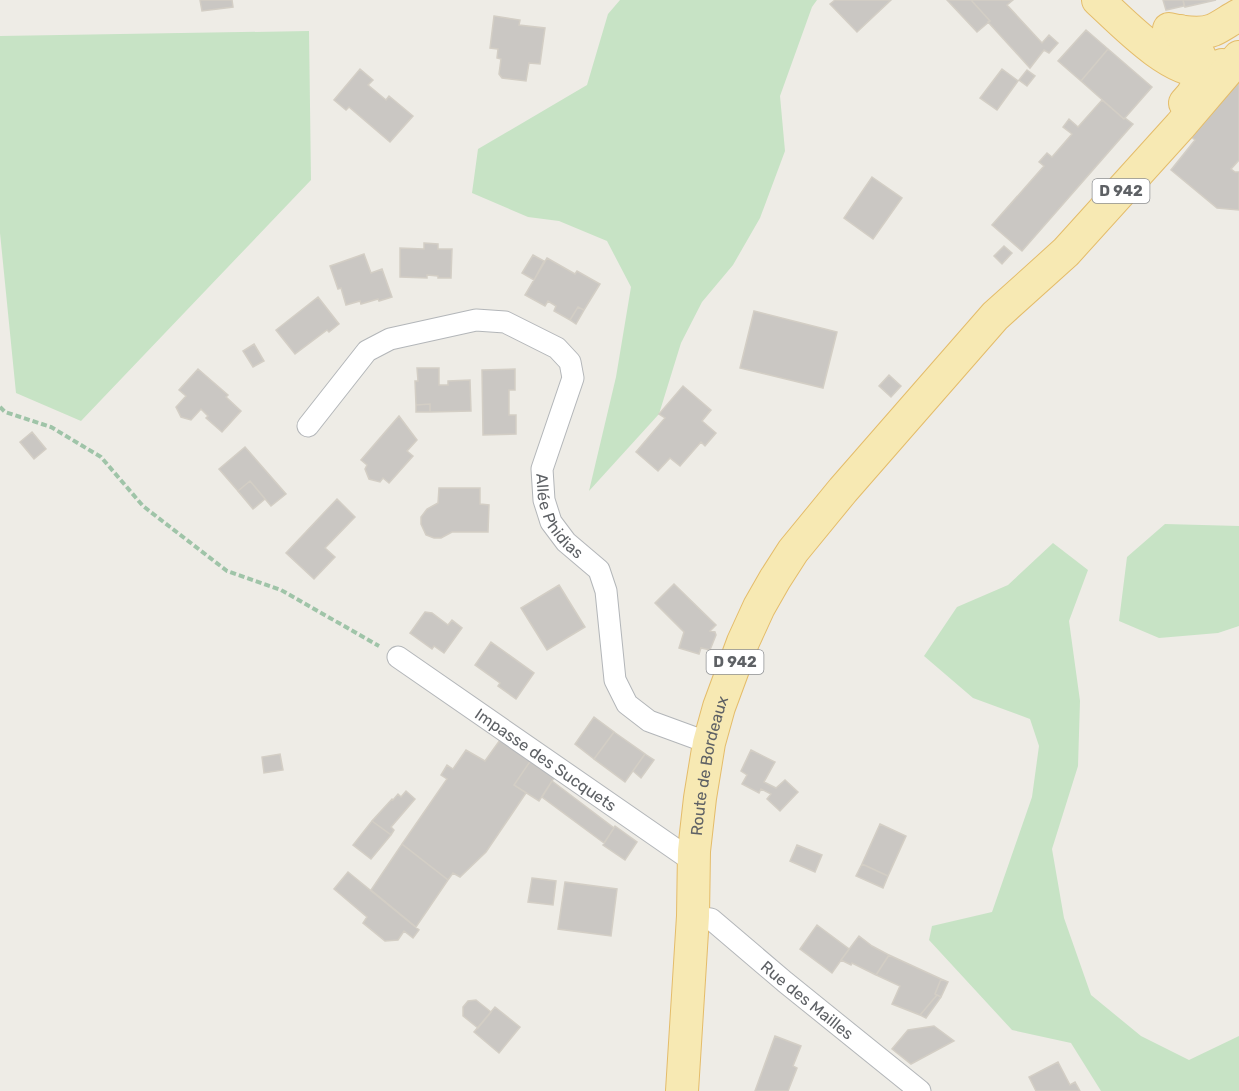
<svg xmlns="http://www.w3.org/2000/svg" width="1239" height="1091" font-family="Rubik,sans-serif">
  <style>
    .green { fill: #c7e3c5 }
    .building { fill: #cac7c3; stroke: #d3cec5; stroke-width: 1.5 }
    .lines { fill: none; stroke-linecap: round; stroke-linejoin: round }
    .minor-casing { stroke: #b3b6b9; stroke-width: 23 }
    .primary-casing { stroke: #e4bc6a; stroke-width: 34 }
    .path { stroke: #9fc4a8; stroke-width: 4; stroke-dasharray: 6 3; stroke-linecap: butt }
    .minor { stroke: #fff; stroke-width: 21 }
    .primary { stroke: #f7e9b3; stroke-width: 32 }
    .labels { text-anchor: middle; stroke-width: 4.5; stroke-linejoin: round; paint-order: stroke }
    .shield { fill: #fff; stroke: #8e9093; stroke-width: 1.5 }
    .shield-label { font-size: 15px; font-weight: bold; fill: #5e6165 }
    .street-label { font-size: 16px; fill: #5e6165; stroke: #fff }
  </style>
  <rect width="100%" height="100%" fill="#eeece6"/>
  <path class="green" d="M620,0H817L812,7L780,96L785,151L760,218L733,265L702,302L681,343L659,414L589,491L616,377L631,287L607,241L559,221L528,217L472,193L478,149L587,85L608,14Z
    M309,31L311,180L81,421L16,393L0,233V36Z
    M1165,524L1239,526V626L1218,633L1159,638L1119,621L1127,557Z
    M1053,543L1088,570L1069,621L1080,701L1078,766L1052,849L1064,918L1091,995L1141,1036L1189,1060L1239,1036V1091H1101L1071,1043L1012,1030L929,940L932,926L992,912L1032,797L1039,746L1030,719L973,698L924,656L957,607L1008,585Z"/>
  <path class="building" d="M200,0H232L233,7L202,11Z
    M835,0H891L857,32L830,4Z
    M947,0H971L990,21L977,32Z
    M971,0H1013L1007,5L1042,43L1049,35L1058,43L1049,53L1044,50L1030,68L988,22L990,21Z
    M1163,0H1183L1184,6L1166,10Z
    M1183,0H1216L1185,7Z
    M494,16L520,20L519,25L545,28L540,64L529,63L526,81L502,78L499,74L501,59L497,58L498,49L490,48Z
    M1086,30L1108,49L1081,81L1058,61Z
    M1108,49L1152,87L1124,119L1081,81Z
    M360,69L373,80L368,85L386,100L389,96L413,116L390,142L349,107L346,110L334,100Z
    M1002,69L1018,81L997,110L980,98Z
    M1027,70L1035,76L1027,86L1019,80Z
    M1239,80V160L1231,169L1235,172H1239V210L1217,208L1171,170L1195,140L1189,135Z
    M1102,100L1124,119L1125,118L1133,124L1022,251L992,225L1044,166L1039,162L1047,153L1052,157L1072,134L1063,127L1069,119L1078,127Z
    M872,177L902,198L873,239L844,218Z
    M424,243L438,244V249H452L451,278H438V276L427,275V278L400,277V248L424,249Z
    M1004,246L1012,253L1002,264L994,256Z
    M364,254L371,273L382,269L392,297L379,301L378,299L361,304L360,301L346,305L341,288L338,289L330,266Z
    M533,255L544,261L534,280L522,273Z
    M547,258L575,274L577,271L600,284L584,310L578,307L570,320L554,311L556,306L548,301L545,306L525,295Z
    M318,297L339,324L329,332L327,330L295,354L276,330Z
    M578,307L584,310L576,324L570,320Z
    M754,311L837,332L823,388L740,368Z
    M254,344L264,361L253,367L243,351Z
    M417,368H439V385H448V381L470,380L471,411L430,412V404L416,405L415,381H418Z
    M198,369L228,395L226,397L241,411L222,432L206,418L208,416L201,409L191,420L181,417L176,407L186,396L179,390Z
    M515,369V390H509V415H516V434L483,435L482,370Z
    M889,375L901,386L891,397L879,386Z
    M683,386L711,410L702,421L716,433L705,446L701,442L680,466L670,458L658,471L636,452L665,418L659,414Z
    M430,404V412H416V405Z
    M399,416L417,440L407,451L413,456L389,483L383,478L380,482L369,479L365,469L367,465L361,460Z
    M32,432L46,449L34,459L20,442Z
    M245,447L286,494L271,506L250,481L238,491L219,469Z
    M250,481L265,499L253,509L238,491Z
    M439,488H480V504L489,505L488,532H452L441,538H434L426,535L421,524V517L427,509L438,503Z
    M337,499L355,517L325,548L335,557L314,579L286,553Z
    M674,584L716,625L710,631L715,632L716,635L710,650L701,648L699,654L679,648L684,632L655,603Z
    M559,585L585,627L547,650L521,608Z
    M425,612L432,613L448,625L452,620L462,628L444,653L434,646L432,649L410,633Z
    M491,642L534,673L516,699L498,686L500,683L475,665Z
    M594,717L614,732L594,759L575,744Z
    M614,732L645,754L625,782L594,759Z
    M500,740L531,760L514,785L526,793L486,852L460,877L453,873L448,880L402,844L447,779L441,775L447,765L453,769L466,750L485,761Z
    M751,750L775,762L764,782L776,788L785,780L798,792L780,811L767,799L771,794L761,789L759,793L742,784L747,775L741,771Z
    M280,754L283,770L264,773L262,757Z
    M645,754L654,760L641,778L633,771Z
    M531,760L554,778L539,801L514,785Z
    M552,781L614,828L604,843L542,797Z
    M406,791L415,799L391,827L394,830L391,835L372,821L392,799L393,800L398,794L401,797Z
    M372,821L391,835L371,859L353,845Z
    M880,824L906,836L888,876L862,864Z
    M615,826L637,842L625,860L603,845Z
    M402,844L448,880L416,927L371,890Z
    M797,845L822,855L815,872L790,861Z
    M862,864L888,876L883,888L856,876Z
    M348,872L419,930L413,938L404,931L398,940L385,941L363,923L367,917L334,889Z
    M532,878L556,881L553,905L528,902Z
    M565,882L617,889L611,936L558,929Z
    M817,925L849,949L832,973L800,949Z
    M859,936L872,946L889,955L876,975L852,963L851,965L841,960Z
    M889,955L941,979L935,994L937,995L920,1015L892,1004L900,986L876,975Z
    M941,979L948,982L941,997L935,994Z
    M937,995L941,997L926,1018L920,1015Z
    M476,1000L491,1012L478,1028L463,1016V1007L468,1001Z
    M495,1007L520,1027L499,1053L474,1032Z
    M934,1026L954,1041L911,1064L892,1049L908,1030Z
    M775,1036L801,1046L793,1066L797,1068L788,1091H755Z
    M1058,1062L1070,1085L1075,1082L1080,1091H1036L1029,1077Z"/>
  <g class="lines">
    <defs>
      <g id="minor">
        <path id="s1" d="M308,426L367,351L390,339L476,320L505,322L557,348L570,362L573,378L542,469L544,500L551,522L566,542L599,570L606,591L615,680L627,704L649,721L709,743"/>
        <path id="s2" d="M398,657L694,862"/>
        <path id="s3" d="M693,916L711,919L785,982L920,1091"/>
      </g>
      <g id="primary">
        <path d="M1098,0C1122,22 1170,73 1204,71C1210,70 1217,67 1222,65"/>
        <path d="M1169,29C1182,32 1200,35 1213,30C1222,26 1231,19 1239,15"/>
        <path d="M1180,31C1194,42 1200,54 1205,71L1192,95L1185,103"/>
        <path id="s4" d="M682,1091L693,916L694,851L700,798L709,743L719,707L743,642L759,607L775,579L793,551L843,490L995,316L1066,252L1180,126L1239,57"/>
      </g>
    </defs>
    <use href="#minor" class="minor-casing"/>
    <use href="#primary" class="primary-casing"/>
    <path class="path" d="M0,407L5,412L51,427L101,457L143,506L227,571L281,590L379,646"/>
    <use href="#minor" class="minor"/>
    <use href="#primary" class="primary"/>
  </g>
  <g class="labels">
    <g class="shield">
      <rect x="1092.5" y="179" width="57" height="24" rx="4.5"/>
      <rect x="706.5" y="650" width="57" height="24" rx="4.5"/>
    </g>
    <g class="shield-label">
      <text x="1121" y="196">D 942</text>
      <text x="735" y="667">D 942</text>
    </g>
    <g class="street-label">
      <text dy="6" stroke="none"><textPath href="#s1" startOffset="480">Allée Phidias</textPath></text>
      <text dy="6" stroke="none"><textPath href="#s2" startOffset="180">Impasse des Sucquets</textPath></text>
      <text dy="6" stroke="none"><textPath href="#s4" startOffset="327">Route de Bordeaux</textPath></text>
      <text dy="6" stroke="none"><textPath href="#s3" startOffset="144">Rue des Mailles</textPath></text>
    </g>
  </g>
</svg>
